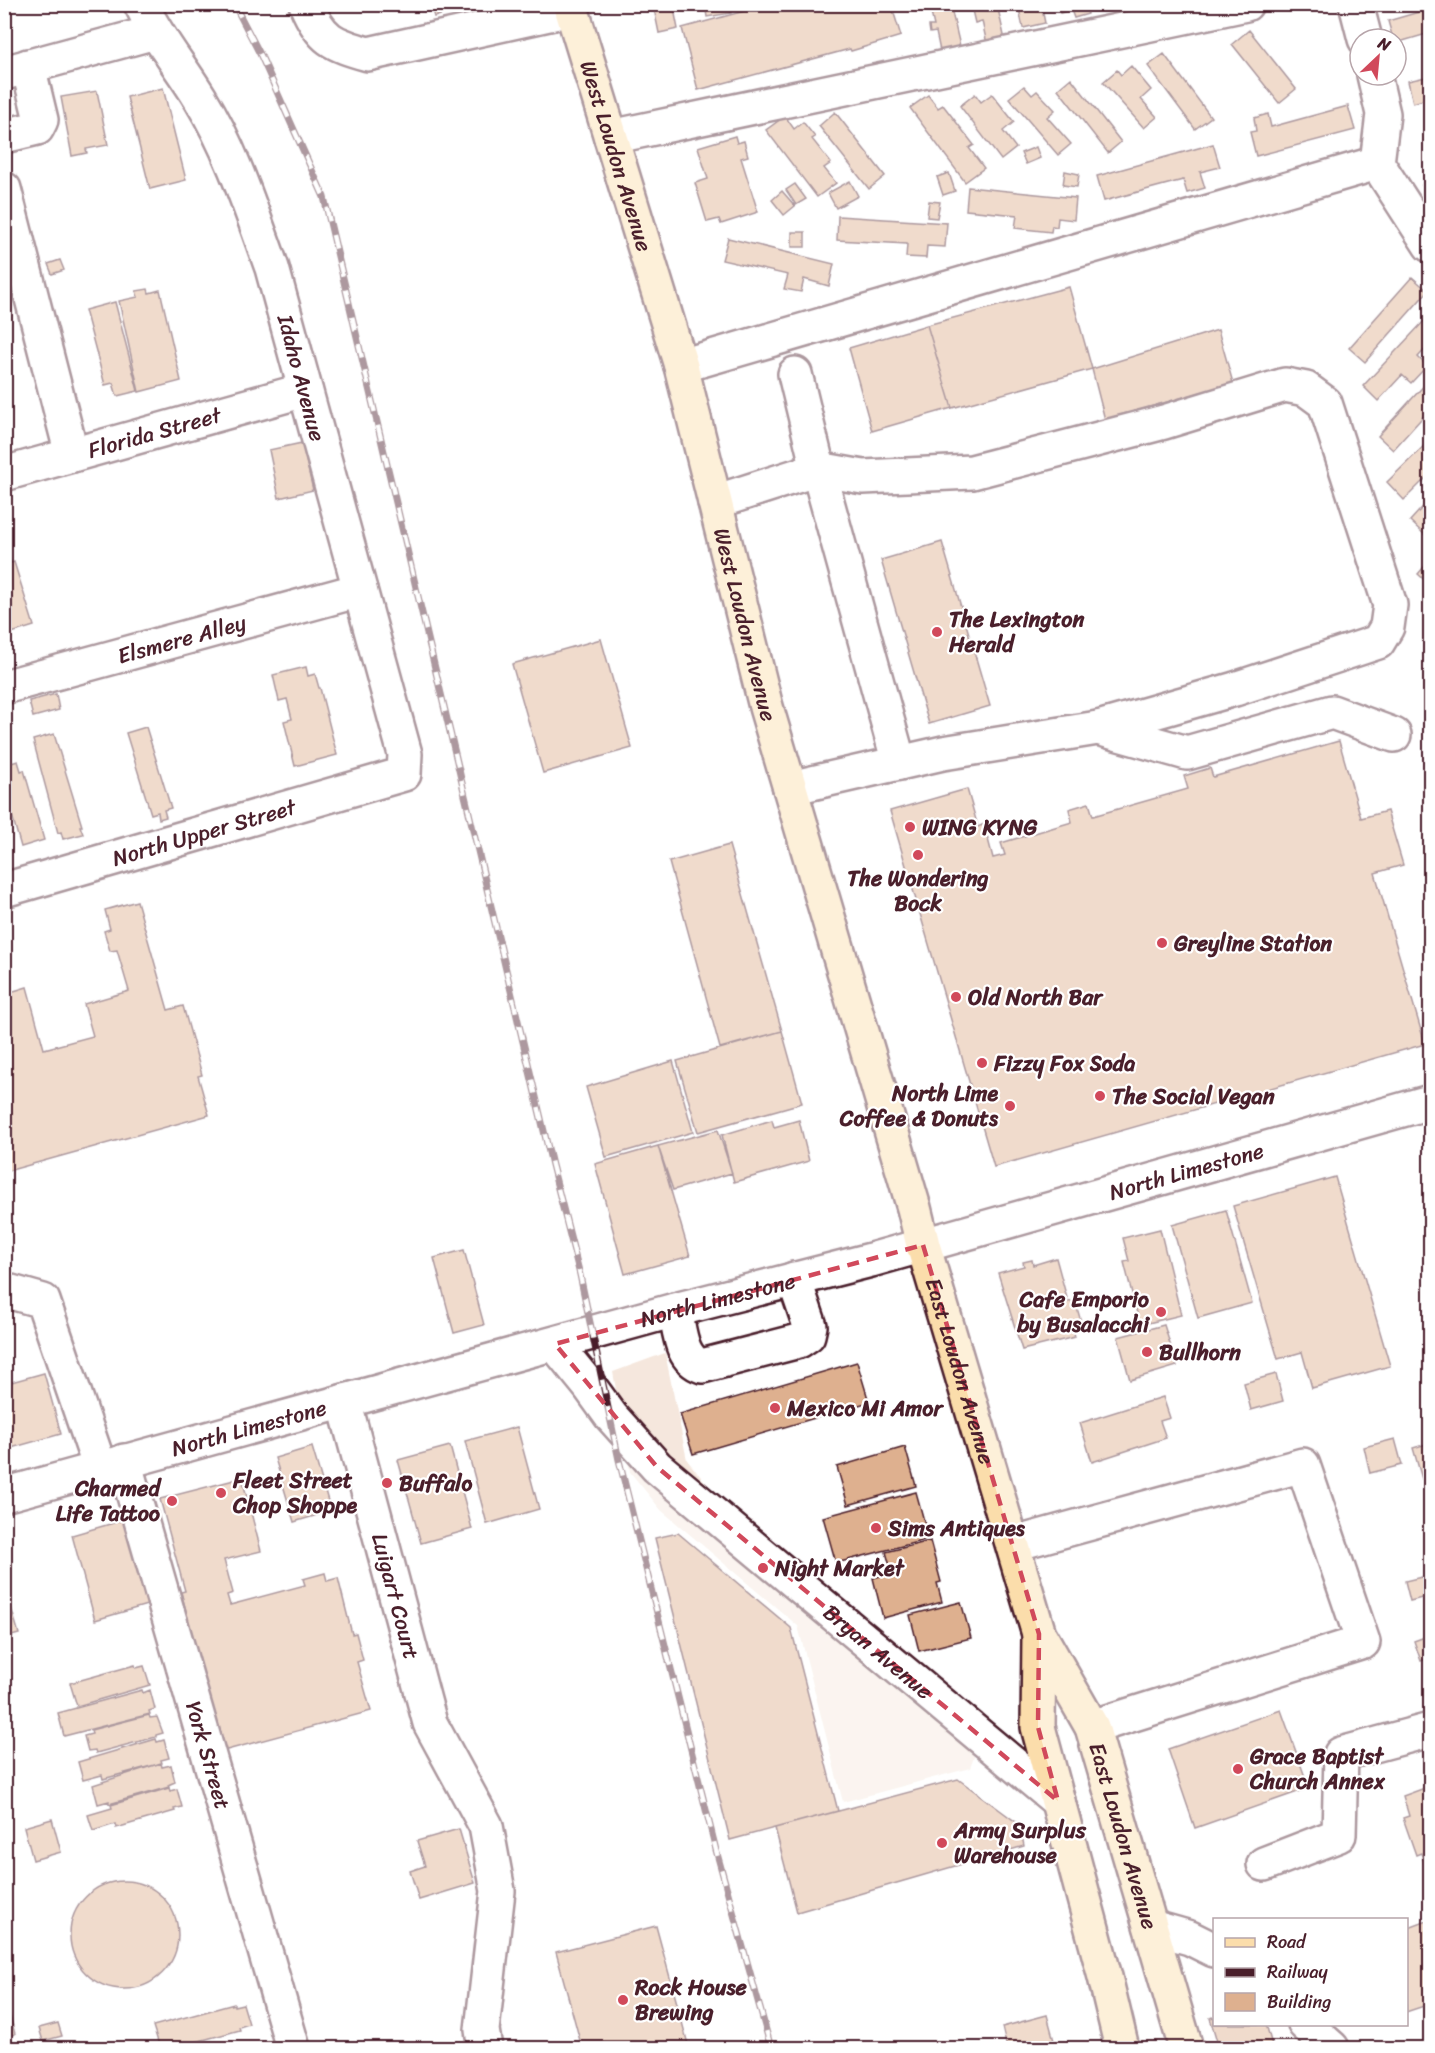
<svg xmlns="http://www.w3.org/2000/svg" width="1435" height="2053" font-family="Sriracha,sans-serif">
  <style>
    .built { fill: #f5e7dd }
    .building { fill: #deb08f; stroke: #4a1f2b; stroke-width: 1.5 }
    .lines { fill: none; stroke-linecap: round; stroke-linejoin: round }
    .minor-casing { stroke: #4a1f2b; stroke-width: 38 }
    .major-casing { stroke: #4a1f2b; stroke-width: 38 }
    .minor { stroke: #fff; stroke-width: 33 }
    .major { stroke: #fbddab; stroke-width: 33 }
    .rail-casing { stroke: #4a1f2b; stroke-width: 7 }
    .rail { stroke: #fff; stroke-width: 4.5; stroke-dasharray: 14; stroke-linecap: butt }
    .marked { fill: none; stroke: #d1495b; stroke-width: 4.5; stroke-dasharray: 12 8; stroke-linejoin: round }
    .poi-dot { fill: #d1495b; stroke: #fff; stroke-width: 2 }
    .labels { text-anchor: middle; stroke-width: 4.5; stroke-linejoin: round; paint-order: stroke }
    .street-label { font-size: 22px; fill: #4a1f2b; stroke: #fff }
    .poi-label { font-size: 22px; font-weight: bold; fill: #4a1f2b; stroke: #fff; text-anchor: start }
  </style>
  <rect width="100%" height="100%" fill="#fff"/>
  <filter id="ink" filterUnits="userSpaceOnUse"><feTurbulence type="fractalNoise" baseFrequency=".0167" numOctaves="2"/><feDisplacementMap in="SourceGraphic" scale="12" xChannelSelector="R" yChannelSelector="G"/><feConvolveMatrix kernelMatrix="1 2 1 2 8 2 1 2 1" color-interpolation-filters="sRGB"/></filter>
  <g filter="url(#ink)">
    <path class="built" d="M665,1353L687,1460L728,1510L984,1730L970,1768L843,1802L798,1626L661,1510L630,1472L613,1372Z"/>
    <path class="building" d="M345,4H364L346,9Z
      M430,4H455L456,10L434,17Z
      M653,4H673L678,29L659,33Z
      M705,4H729L731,13L707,17Z
      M770,4H891L901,36L851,51L850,49L698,90L682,28Z
      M929,4H950L960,46L940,51L936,32L930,33L929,26H934Z
      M975,4H997L1005,40L987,44L982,21L975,23L971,6Z
      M1018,4H1041L1045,23L1023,28Z
      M1058,4H1086L1088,14L1074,18L1071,10L1060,13Z
      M1111,4H1129L1131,12L1114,16Z
      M1417,4H1430V33L1396,43V39H1393L1388,21L1419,12Z
      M1249,30L1296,89L1279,103L1232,44Z
      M1164,54L1211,117L1195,129L1148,66Z
      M1131,66L1151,90L1141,99L1157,117L1144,128L1103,82L1117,70L1121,75Z
      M1430,76V98L1413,103L1408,81Z
      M1071,78L1121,142L1108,153L1058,89Z
      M1024,86L1032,95L1037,91L1055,110L1047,117L1071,144L1058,155L1009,98Z
      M163,88L186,180L150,189L127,97Z
      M97,91L108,145L86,149L87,153L72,156L61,97Z
      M975,94L981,102L992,94L1014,122L1003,131L1016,148L1001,160L960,106Z
      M928,95L938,108L943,105L974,145L969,148L984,168L965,182L910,108Z
      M1348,106L1355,130L1256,156L1250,132L1256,131L1254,118L1268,114L1271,127Z
      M835,112L885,176L869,189L819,126Z
      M785,116L794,129L803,122L815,137L812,139L831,163L824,168L836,183L817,197L766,130Z
      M735,136L737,143L744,141L748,156L741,158L758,212L721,224L719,219L707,222L695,183L708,179L698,147Z
      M1213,144L1220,167L1200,172L1205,188L1187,193L1183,180L1104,201L1097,176Z
      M1036,147L1040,158L1026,164L1021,153Z
      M1065,171L1079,174L1077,187L1063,185Z
      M949,173L955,191L943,195L937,177Z
      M1430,178V196L1422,185Z
      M850,181L858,196L836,208L828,193Z
      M795,184L806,199L796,205L786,190Z
      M968,187L1076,198L1074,220L1058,218L1057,227L1052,226L1051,232L1015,228L1017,215L966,210Z
      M782,191L795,206L784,215L772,200Z
      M929,201L940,202L937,218L927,217Z
      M838,216L947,223L945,247L927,246L926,258L906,257L907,244L837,240Z
      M792,232H805V247H792Z
      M728,238L834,264L829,286L804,279L801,292L784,289L788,275L722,260Z
      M60,260L64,270L52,274L48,264Z
      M1412,277L1428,291L1365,362L1349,348Z
      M1069,287L1092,369L952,408L927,325Z
      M148,289L149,293L160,290L181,381L139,392L119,301L138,297L136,291Z
      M115,302L138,391L117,396L113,383L105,385L85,310Z
      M1426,319L1430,323V344L1418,357L1427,366L1411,383L1402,375L1378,401L1363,386Z
      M927,325L952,408L872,431L849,348Z
      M1218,330L1233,383L1105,420L1092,369Z
      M1430,379V409L1393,450L1378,436Z
      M1430,440V474L1404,500L1387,482Z
      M302,443L313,490L279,498L269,450Z
      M1430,499V531L1426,536L1410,521Z
      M942,542L990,706L929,724L881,560Z
      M8,554L11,563L14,562L34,626L5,635L4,555Z
      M1430,560V585L1418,574Z
      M601,639L632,748L543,773L512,664Z
      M306,667L308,676L315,674L319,688H320L337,755L295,766L284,721L292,719L287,699L279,701L273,675Z
      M56,694L59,710L33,717L29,701Z
      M146,727L171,808L164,810L166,817L159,819L158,812L151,814L126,733Z
      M54,734L82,826H80L83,834L63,839L61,832L58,833L33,740Z
      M1339,741L1361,818L1387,811L1403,865L1375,873L1425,1044L994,1167L890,811L967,789L978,827L984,824L993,858L1005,855L1001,843L1072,822L1069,809L1089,803L1093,816L1188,789L1184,776L1210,768L1213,777Z
      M18,761L21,771L24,770L44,840L21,847L4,787V765Z
      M729,845L782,1031L720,1048L669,862Z
      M137,901L168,1010L183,1006L202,1075L198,1076L209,1115L4,1172V994L27,987L44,1049L93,1036L84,1004L129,991L117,950L110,951L104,931L110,929L105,910Z
      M782,1031L802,1103L698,1132L677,1061Z
      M673,1061L693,1132L606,1157L586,1087Z
      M772,1120L774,1127L799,1120L809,1161L734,1182L722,1135Z
      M718,1130L732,1173L673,1190L658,1146Z
      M658,1146L690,1256L625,1274L595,1164Z
      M1335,1177L1390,1366L1312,1388L1302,1352L1278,1359L1233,1206Z
      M1226,1210L1252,1303L1198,1318L1172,1225Z
      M1160,1229L1181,1315L1140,1325L1124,1262L1129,1261L1123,1238Z
      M464,1250L484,1325L454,1333L434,1258Z
      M1056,1258L1068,1302L1075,1301L1082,1325L1073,1328L1075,1337L1022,1350L998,1273L1024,1266L1023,1262L1032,1260L1033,1265Z
      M1164,1325L1177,1366L1130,1380L1118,1337Z
      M857,1362L869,1402L693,1454L680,1414Z
      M44,1373L61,1434L4,1450V1384Z
      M1276,1374L1283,1401L1251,1410L1244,1383Z
      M1163,1397L1170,1418L1160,1421L1166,1438L1092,1462L1080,1423Z
      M517,1427L539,1509L487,1524L465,1441Z
      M1395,1439L1402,1465L1370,1473L1364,1447Z
      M1430,1443V1486L1428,1477L1422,1479L1413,1448Z
      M450,1446L472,1529L421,1543L398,1460Z
      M312,1447L331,1511L294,1522L275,1458Z
      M905,1447L916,1486L848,1505L837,1467Z
      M242,1478L261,1551L224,1560L233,1593L227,1595L230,1605L305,1585L303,1579L325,1573L327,1581L338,1578L352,1634L356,1633L363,1660L357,1662L371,1711L223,1751L181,1592L185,1591L160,1499Z
      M916,1492L929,1539L836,1563L823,1517Z
      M124,1520L147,1605L95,1620L72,1535Z
      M678,1533L791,1628L838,1811L730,1840L655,1538Z
      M930,1541L941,1582L937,1583L942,1602L883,1618L873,1578L892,1573L886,1552Z
      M1430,1575V1596L1410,1601L1405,1581Z
      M4,1584L19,1634L4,1638Z
      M961,1602L971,1638L919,1651L910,1615Z
      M1430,1635V1658L1421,1661L1414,1641Z
      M135,1665L136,1668L144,1666L150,1685L77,1706L70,1683Z
      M142,1690L143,1693L150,1690L155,1709L149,1711L150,1714L64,1736L58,1713Z
      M1281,1710L1309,1788L1195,1828L1168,1749Z
      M149,1715L150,1718L157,1717L163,1733L156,1735V1737L96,1753L95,1750L88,1751L84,1736L92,1734L91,1730Z
      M156,1739L157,1742L164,1740L169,1758L161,1760L162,1763L103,1779L102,1775L83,1780L78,1762Z
      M161,1763L162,1767L171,1765L175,1782L168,1785L169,1787L109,1804V1801L98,1804L93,1785Z
      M958,1779L1020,1825L1024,1846L797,1912L775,1828Z
      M1430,1786V1873L1428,1874L1421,1853L1416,1855L1403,1818L1409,1816L1403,1796Z
      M169,1788L170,1791L177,1789L182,1807L174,1809L175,1811L116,1828L115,1824L93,1831L88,1815L112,1808L111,1805Z
      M52,1819L61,1852L33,1860L24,1827Z
      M459,1829L475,1883L419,1900L410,1871L425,1866L417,1841Z
      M70 1935a54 54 0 1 1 108 0a54 54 0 1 1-108 0Z
      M1430,1920V2004L1406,2012V1929Z
      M656,1926L689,2048H582L556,1952Z
      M234,2004V2006L243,2004L249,2024L239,2027L240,2030L173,2048L172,2046L160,2048L153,2026Z
      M8,2008L15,2034L4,2037V2009Z
      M1047,2015L1056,2048H1007L1002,2027Z
      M1214,2017V2024H1266L1272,2045L1259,2048H1219L1210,2018Z
      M58,2023L62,2036L43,2041L39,2028Z"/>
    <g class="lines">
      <defs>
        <g id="minor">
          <path d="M306,4C321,40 333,44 368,54L572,9"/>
          <path d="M1356,4L1365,39"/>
          <path d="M4,73L155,32"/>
          <path d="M1374,75L1383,114L1377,163L1430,245"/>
          <path d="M4,136L37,128L41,120L28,66"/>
          <path d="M611,137L1246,4"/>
          <path d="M4,189L72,455"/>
          <path d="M681,366L1377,163"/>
          <path d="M795,374L818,469L899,763"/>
          <path id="s1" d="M4,474L305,390"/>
          <path d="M715,502L818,469L863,477L972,472L1164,422L1285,385L1306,389L1325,403L1390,605L1387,627L1378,642L1235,689L1098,728L943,753L790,788"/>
          <path id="s2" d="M4,687L360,590"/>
          <path d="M1098,728L1187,753L1332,712L1394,735"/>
          <path id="s3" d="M4,890L404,774L405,754L272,268C251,210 232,150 200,98C180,65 158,40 141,4"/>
          <path d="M4,1290L43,1301L100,1468"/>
          <path d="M675,1310C680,1330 680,1359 702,1366L799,1341L808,1335L810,1326L794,1279"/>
          <path id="s4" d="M555,1344L590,1387L611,1416L657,1467L1058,1801"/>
          <path id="s5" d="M344,1401L430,1723L486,1826L498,1891L482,2030L485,2048"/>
          <path id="s6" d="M124,1461L293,2048"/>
          <path id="s7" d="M4,1495L675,1310L871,1260L1430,1102"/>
          <path d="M1014,1544L1303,1465L1363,1642L1092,1727"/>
          <path d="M1264,1864L1339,1835L1341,1754L1430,1730"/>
          <path d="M1151,1927L1190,1938L1214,1950"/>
          <path d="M1305,2024L1332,2048"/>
        </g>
        <g id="major">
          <path id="s8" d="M570,4L681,366L766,707L914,1208L923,1245L1039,1634L1092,1727L1186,2048"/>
          <path d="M1039,1636L1038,1727L1105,1977L1122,2048"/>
        </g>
      </defs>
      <use href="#minor" class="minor-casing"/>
      <use href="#major" class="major-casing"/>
      <use href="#minor" class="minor"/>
      <use href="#major" class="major"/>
      <defs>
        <path id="rail" d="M234,4L261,56L324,197L552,1165L580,1275L619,1460L716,1850L771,2048"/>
      </defs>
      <use href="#rail" class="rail-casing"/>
      <use href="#rail" class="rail"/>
    </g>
  </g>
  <path d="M0 0H1435V2053H0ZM923,1245L1039,1634L1038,1727L1058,1801L657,1467L555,1344Z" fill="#fff" fill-opacity=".55" fill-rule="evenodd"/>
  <path class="marked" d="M923,1245L1039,1634L1038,1727L1058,1801L657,1467L555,1344Z"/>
  <g class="poi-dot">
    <circle cx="937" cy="632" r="6"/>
    <circle cx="910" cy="827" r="6"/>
    <circle cx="918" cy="855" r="6"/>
    <circle cx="1162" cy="943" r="6"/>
    <circle cx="956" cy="997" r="6"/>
    <circle cx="982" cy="1063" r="6"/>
    <circle cx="1100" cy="1096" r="6"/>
    <circle cx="1010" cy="1106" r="6"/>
    <circle cx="1161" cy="1312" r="6"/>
    <circle cx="1147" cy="1352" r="6"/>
    <circle cx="775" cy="1408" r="6"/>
    <circle cx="387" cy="1483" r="6"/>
    <circle cx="221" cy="1493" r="6"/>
    <circle cx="172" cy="1501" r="6"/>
    <circle cx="876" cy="1528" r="6"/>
    <circle cx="763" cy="1568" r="6"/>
    <circle cx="1238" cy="1769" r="6"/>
    <circle cx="942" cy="1843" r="6"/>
    <circle cx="623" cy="2000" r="6"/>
  </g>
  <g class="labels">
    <g class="street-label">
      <text dy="8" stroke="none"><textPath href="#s8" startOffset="159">West Loudon Avenue</textPath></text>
      <text transform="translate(302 378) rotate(75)" y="8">Idaho Avenue</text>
      <text dy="8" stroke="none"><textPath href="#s1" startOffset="156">Florida Street</textPath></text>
      <text dy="8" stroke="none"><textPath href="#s8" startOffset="645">West Loudon Avenue</textPath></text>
      <text dy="8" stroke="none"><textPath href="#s2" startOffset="184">Elsmere Alley</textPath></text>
      <text dy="8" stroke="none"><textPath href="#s3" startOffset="208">North Upper Street</textPath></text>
      <text dy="8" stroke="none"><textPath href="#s7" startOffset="1226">North Limestone</textPath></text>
      <text dy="8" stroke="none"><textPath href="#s7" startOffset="740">North Limestone</textPath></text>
      <text dy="8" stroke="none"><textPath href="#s8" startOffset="1422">East Loudon Avenue</textPath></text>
      <text dy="8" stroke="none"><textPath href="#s7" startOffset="254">North Limestone</textPath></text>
      <text dy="8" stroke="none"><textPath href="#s5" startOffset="202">Luigart Court</textPath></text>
      <text dy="8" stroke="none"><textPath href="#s4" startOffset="448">Bryan Avenue</textPath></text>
      <text dy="8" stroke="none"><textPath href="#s6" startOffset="306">York Street</textPath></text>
      <text dy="8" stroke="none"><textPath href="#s8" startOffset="1917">East Loudon Avenue</textPath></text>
    </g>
    <g class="poi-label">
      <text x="949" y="627">The Lexington<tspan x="949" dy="25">Herald</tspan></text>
      <text x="922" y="835">WING KYNG</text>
      <text x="918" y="886" text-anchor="middle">The Wondering<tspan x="918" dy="25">Bock</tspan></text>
      <text x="1174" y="951">Greyline Station</text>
      <text x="968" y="1005">Old North Bar</text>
      <text x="994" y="1071">Fizzy Fox Soda</text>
      <text x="998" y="1101" text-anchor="end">North Lime<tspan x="998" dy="25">Coffee &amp; Donuts</tspan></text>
      <text x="1112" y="1104">The Social Vegan</text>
      <text x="1149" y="1307" text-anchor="end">Cafe Emporio<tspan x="1149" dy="25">by Busalacchi</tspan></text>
      <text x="1159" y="1360">Bullhorn</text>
      <text x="787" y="1416">Mexico Mi Amor</text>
      <text x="233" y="1488">Fleet Street<tspan x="233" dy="25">Chop Shoppe</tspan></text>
      <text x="399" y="1491">Buffalo</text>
      <text x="160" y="1496" text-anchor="end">Charmed<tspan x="160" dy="25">Life Tattoo</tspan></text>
      <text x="888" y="1536">Sims Antiques</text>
      <text x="775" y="1576">Night Market</text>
      <text x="1250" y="1764">Grace Baptist<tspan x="1250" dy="25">Church Annex</tspan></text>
      <text x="954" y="1838">Army Surplus<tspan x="954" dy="25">Warehouse</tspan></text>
      <text x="635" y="1995">Rock House<tspan x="635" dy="25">Brewing</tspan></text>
    </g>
  </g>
  <rect width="1435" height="2053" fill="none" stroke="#fff" stroke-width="24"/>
  <rect x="12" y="12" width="1411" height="2029" fill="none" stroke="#4a1f2b" stroke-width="2" filter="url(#ink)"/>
  <rect x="1213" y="1918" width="195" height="108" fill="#ffffff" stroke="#b7a5aa" stroke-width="1.5"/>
  <rect x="1225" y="1938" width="30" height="9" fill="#fbddab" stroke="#b7a5aa" stroke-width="1.5"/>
  <text x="1267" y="1948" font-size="18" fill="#4a1f2b">Road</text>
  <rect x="1225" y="1968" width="30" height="9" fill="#4a1f2b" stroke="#b7a5aa" stroke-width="1.5"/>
  <text x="1267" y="1978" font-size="18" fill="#4a1f2b">Railway</text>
  <rect x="1225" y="1993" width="30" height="18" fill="#deb08f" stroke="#b7a5aa" stroke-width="1.5"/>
  <text x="1267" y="2008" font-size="18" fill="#4a1f2b">Building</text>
  <g transform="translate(1378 57) rotate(26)"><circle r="28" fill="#ffffff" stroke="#b7a5aa" stroke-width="1.5"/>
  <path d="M0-4.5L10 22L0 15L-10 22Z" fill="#d1495b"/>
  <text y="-9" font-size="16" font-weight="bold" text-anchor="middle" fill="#4a1f2b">N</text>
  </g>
</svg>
